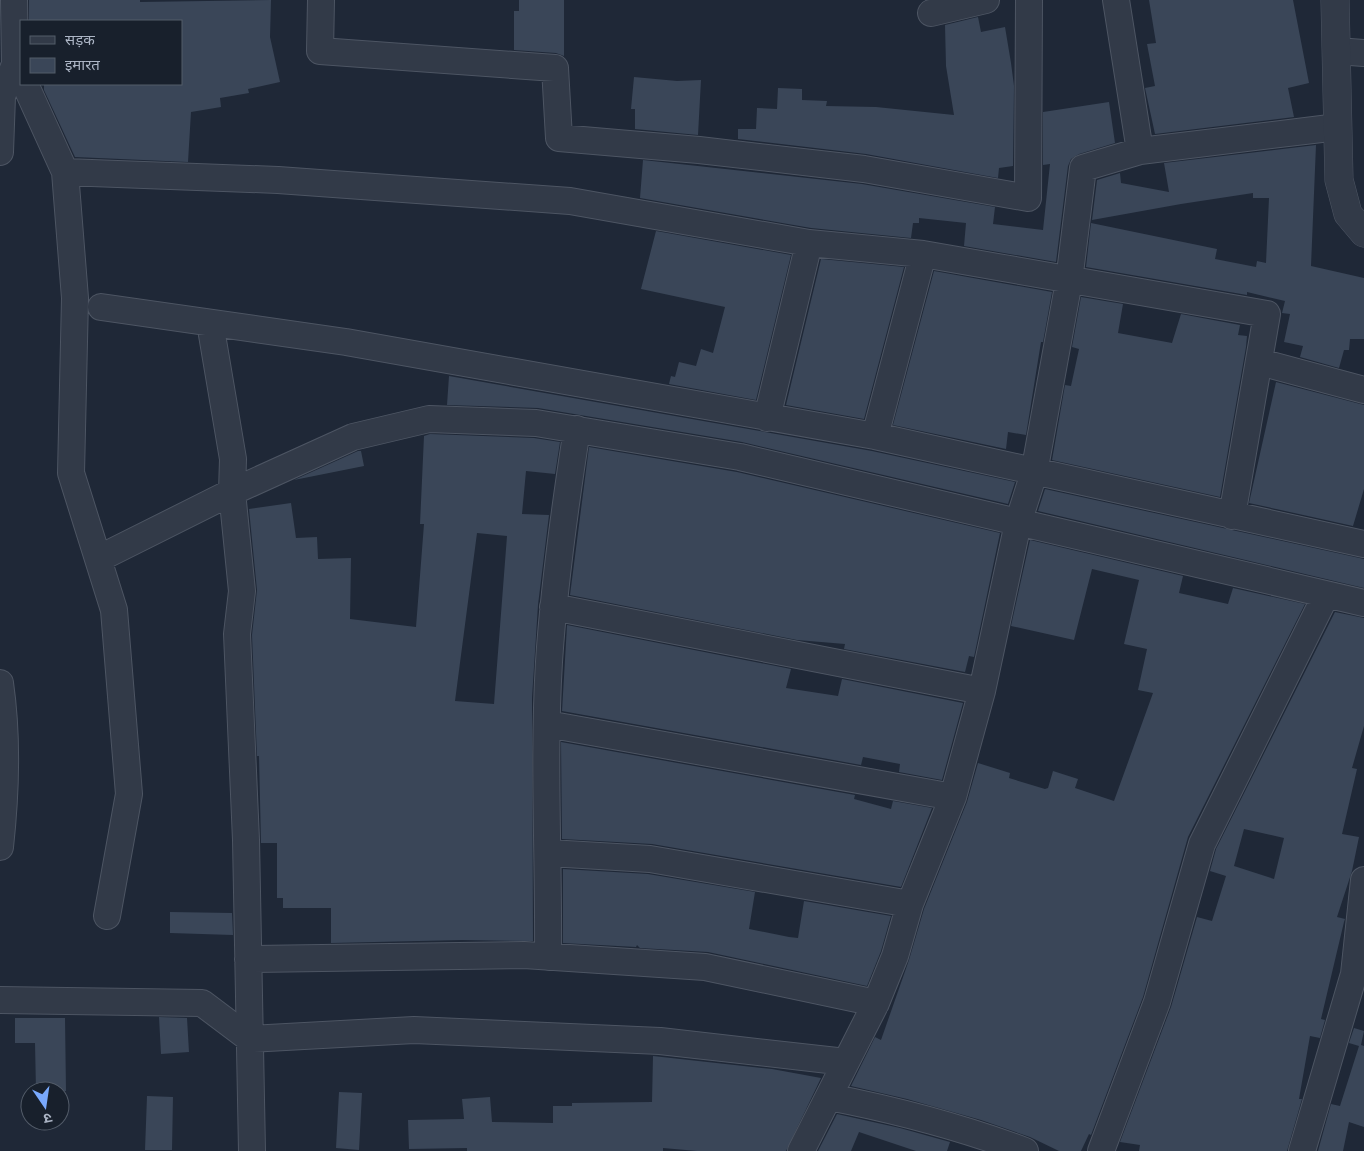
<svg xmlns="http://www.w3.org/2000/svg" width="1364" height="1151" font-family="'Alegreya Sans','Noto Sans Devanagari',sans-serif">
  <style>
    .building { fill: #3a4658; fill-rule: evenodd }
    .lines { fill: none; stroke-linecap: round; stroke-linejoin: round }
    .minor-casing { stroke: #4d5563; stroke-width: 28 }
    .tertiary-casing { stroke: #4d5563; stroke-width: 29 }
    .minor { stroke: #323a48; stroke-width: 26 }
    .tertiary { stroke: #323a48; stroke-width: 28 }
  </style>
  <rect width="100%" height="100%" fill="#1f2837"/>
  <path class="building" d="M29,0H140V2L271,0L270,37L280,82L248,89L249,93L220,98L221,107L191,112L188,162L75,157L44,90V84H181V21H29Z
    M519,0H564V56L556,53L514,50V11H519Z
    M1149,0H1293L1309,83L1288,88L1294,117L1155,134L1145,88L1155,86L1147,44L1156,43Z
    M978,17L981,32L1005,27L1011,63L1014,86L1013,166L999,168L998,178L866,154L738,139V129H756L757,108L777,109L778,88L802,89V100L827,101L826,106L876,107L954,115L946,66L945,25Z
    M634,77L677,81L701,80L698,135L635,129V109H631Z
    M1109,102L1115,143L1079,154L1071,159L1068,166L1056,262L964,246L966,223L919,218V223H913L911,238L811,228L640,198L643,160L862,184L995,207L993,224L1043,230L1050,164L1043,165V112Z
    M1316,145L1311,266L1364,278V339H1350L1349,350H1344L1339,368L1300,357L1303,346L1284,342L1290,314L1282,313L1285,301L1247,292V295L1086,267L1091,223L1217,249L1215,259L1256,267L1257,261L1266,263L1269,198H1253V193L1181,204L1092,220L1097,180L1120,173L1121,183L1169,192L1164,163Z
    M656,231L791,255L756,400L669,384L671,376L675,377L679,362L696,366L701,349L713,353L725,307L641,289Z
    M821,259L904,267L864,419L786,405Z
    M934,271L1052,292L1043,342H1041L1026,435L1008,432L1006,449L893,425Z
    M1081,297L1123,304L1118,333L1172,343L1181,314L1240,325L1238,335L1247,336L1246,347L1220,497L1052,460L1065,385L1071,386L1079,349L1072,347Z
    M449,376L872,451L1015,482L1008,504L742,442L538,408L447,405Z
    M1276,382L1364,405V489L1353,526L1249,503Z
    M430,434L534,438L560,442L555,474L526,471L522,514L549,515L538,605L532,698L533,941L462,940L331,943V908H283V898H277V843H261L259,756H257L252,635L257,590L249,509L291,503L296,538L317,537L318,559L351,558L350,619L416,627L424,524H420L424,436ZM477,533L507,536L494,704L455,701Z
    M589,447L737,472L1000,533L974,657L969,656L965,672L844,649L845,644L797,640L570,595Z
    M358,451H361L364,466L294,480Z
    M1045,489L1364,559V588L1038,511Z
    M1030,540L1183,576L1179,593L1228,604L1233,588L1305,604L1188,837L1143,997L1091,1135L1089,1134L1081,1151H1059L1030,1137L981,1120L907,1099L851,1086L875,1037L881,1040L909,960L924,909L967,802L978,763L1010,773L1009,778L1045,789L1048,788L1053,771L1078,779L1075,788L1114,801L1153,693L1138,690L1147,649L1124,644L1139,580L1092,569L1074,640L1011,626Z
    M1335,612L1364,618V726L1352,768L1357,769L1342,834L1359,837L1352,871L1337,917L1345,919L1344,922L1321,1019L1325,1020L1320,1038L1310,1036L1299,1099H1302L1287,1151H1139L1140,1145L1120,1142L1171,1007L1197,917L1212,921L1226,876L1210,871L1216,849ZM1244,829L1284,838L1274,879L1234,866Z
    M567,625L791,669L786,688L838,696L842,679L963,703L942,780L899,772L900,764L863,757L861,765L562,711Z
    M561,742L855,795L854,799L891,809L893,801L932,808L901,887L652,844L562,839Z
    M563,869L648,874L755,892L749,929L789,937L798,938L804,901L891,916L881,951L867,986L708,952L640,948L637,945L636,947L563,943Z
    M170,912L232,913L233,935L170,933Z
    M159,1017L187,1018L189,1052L161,1054Z
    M15,1018H65L66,1091H36L35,1043H15Z
    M1354,1028L1364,1031L1361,1045L1364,1046V1127L1349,1122L1343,1151H1318L1331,1104L1340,1106L1359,1046L1349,1043Z
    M653,1056L772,1069L821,1078L786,1151H697L663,1148V1151H467V1148L409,1149L408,1120L464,1119L462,1099L490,1097L492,1122L553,1123V1106H572V1103L652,1102Z
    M339,1092L362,1093L359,1150L336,1148Z
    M147,1096L173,1097L172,1150H145Z
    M837,1114L900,1128L950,1142L947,1151H916L859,1132L851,1151H818Z"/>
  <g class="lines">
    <defs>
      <path id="minor" d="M321,0L320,51L555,68L559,138L699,150L864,169L1028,198L1029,0
        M1116,0L1140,151
        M931,13L986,0
        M1337,51L1364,53
        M25,84L65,172
        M0,152L2,96L15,64L14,0
        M101,307L346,342L875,436L1364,544
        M210,323L233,459L232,492L242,591L237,634L246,840L252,1151
        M1260,362L1364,390
        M767,418L809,243
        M875,436L923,254
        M98,559L232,492L353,437L429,419L536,423L740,457L1364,603
        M553,607L982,691
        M0,683C8,738 6,792 0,847
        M547,724L953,797
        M549,853L650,859L910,904
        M107,916L129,794L114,610L71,473L75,298L65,172L278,180L570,201L809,243L923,254L1267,314L1232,516
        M548,957C549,859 543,760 549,662C554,583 565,506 577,429
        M248,959L524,955L705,967L876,1003
        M0,1000L202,1003L250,1039L414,1030L660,1041L846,1062
        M829,1097C896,1110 961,1127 1025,1151
        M801,1151L876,1003L895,956L910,904L953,797L982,691L1018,523L1034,473L1069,281L1083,168L1140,151L1338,127
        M1101,1151L1157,1002L1202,844L1326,595
        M1302,1151L1354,974L1364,880"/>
      <path id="tertiary" d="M1335,0L1339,180L1348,214L1364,233"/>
    </defs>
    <use href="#minor" class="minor-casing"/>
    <use href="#tertiary" class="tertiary-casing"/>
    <use href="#minor" class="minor"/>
    <use href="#tertiary" class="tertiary"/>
  </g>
  <rect x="20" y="20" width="162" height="65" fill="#18202c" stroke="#535c69"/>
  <rect x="30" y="36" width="25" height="8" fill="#323a48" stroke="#535c69"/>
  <text x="65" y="45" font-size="15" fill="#acb5c5">सड़क</text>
  <rect x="30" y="58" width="25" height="15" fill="#3a4658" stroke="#535c69"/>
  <text x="65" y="70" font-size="15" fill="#acb5c5">इमारत</text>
  <g transform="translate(45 1106) rotate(167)"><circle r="24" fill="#18202c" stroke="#535c69"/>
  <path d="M0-4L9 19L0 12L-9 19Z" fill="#79a9fd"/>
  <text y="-8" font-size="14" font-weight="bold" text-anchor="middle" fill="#acb5c5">उ</text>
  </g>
</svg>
